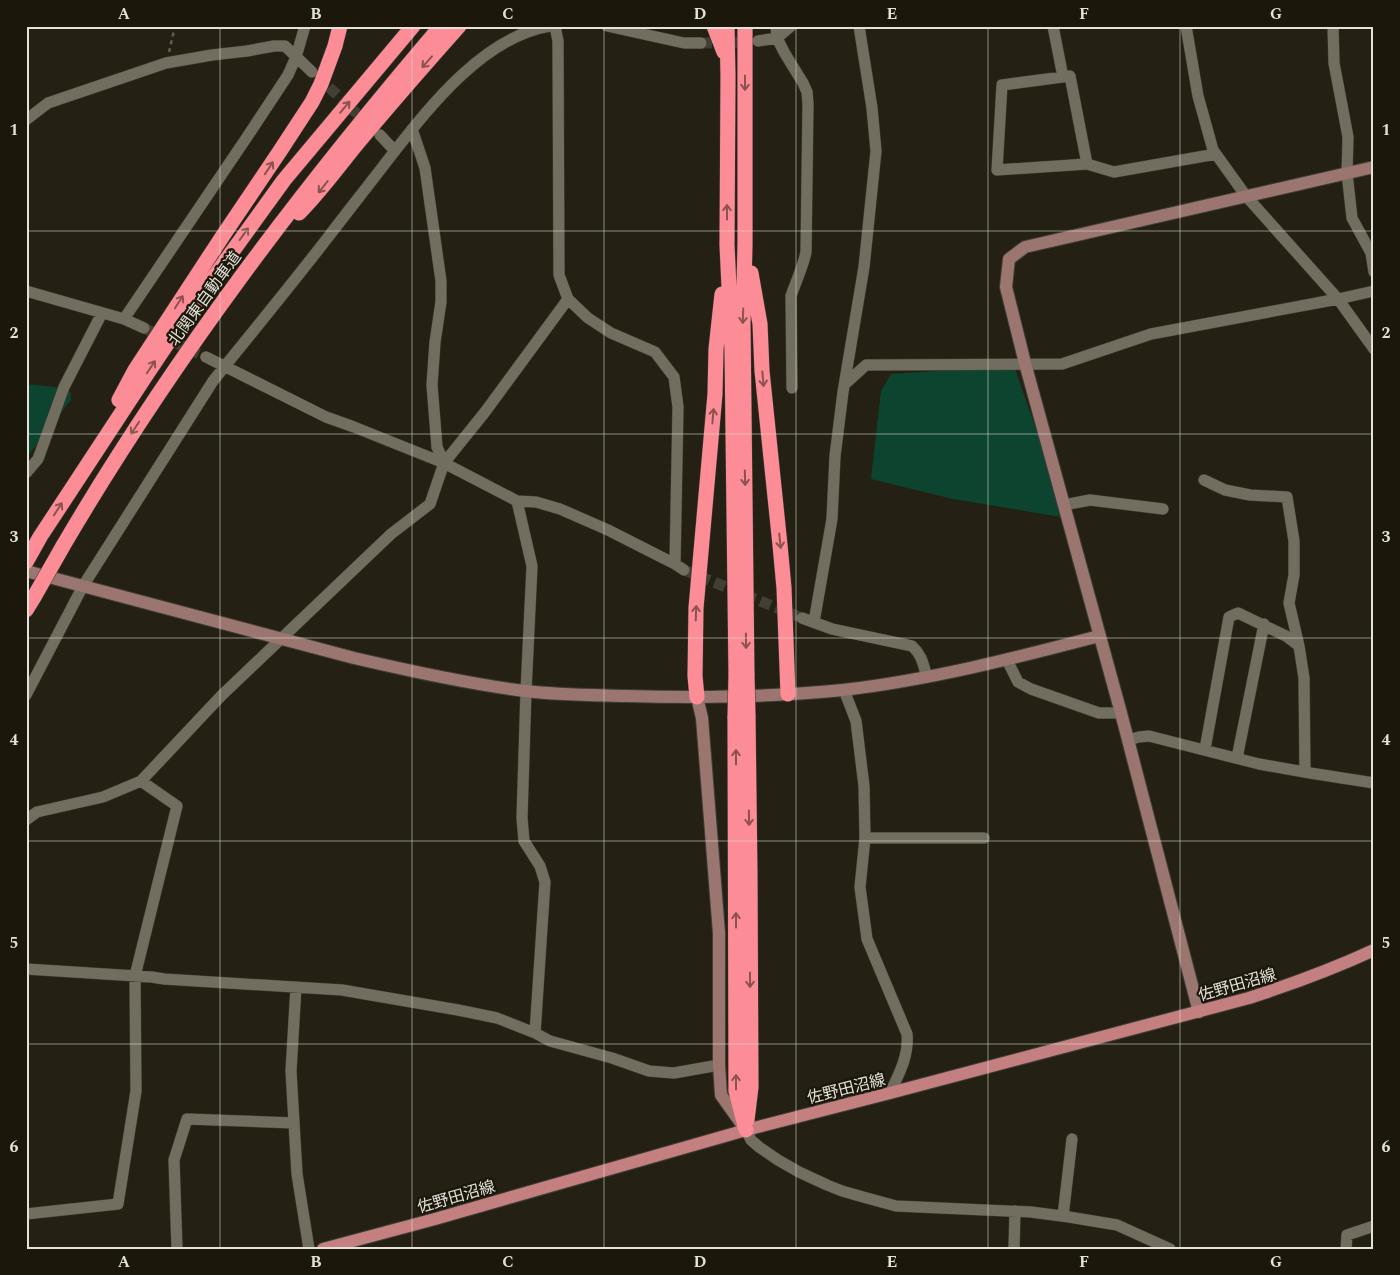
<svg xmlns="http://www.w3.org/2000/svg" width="1400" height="1275" font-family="Spectral,'Noto Sans JP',serif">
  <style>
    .green { fill: #0d442f }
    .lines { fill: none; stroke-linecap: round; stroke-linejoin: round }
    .street-tunnel { stroke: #413e32; stroke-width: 11; stroke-dasharray: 11 5.5; stroke-linecap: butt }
    .street-casing { stroke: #403e36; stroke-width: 12 }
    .secondary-casing { stroke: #403e36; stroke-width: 14 }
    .primary-casing { stroke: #403e36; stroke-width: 14 }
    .highway-casing { stroke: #403e36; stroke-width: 16 }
    .path { stroke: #615f53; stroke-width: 2.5; stroke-dasharray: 4 4; stroke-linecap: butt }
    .street { stroke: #716d5f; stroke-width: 11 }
    .secondary { stroke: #9b7670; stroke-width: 12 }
    .primary { stroke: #c48080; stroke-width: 12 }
    .highway { stroke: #fc8c96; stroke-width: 15 }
    .highway-bridge-casing { stroke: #403e36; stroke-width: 16; stroke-linecap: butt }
    .highway-bridge { stroke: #fc8c96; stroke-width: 15 }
    .oneway { stroke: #8c5250 }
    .grid { fill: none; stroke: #e3e1d9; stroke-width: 1; stroke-opacity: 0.55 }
    .labels { text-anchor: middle; stroke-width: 4.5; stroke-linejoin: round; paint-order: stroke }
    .street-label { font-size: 16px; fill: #e3e1d9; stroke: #1b170b }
    .neatline { fill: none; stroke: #e3e1d9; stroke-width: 2 }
    .grid-label { font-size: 16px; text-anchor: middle; font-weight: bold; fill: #e3e1d9 }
  </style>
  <rect width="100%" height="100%" fill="#242114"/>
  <path class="green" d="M1014,366L1067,518L953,499L871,479L881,391L891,374Z
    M26,384L64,388L71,393V400L26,458Z"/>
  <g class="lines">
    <path class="street-tunnel" d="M701,43L751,42
      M317,76L369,125
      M144,328L206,357
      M684,570L802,618"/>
    <defs>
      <path id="street" d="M555,26L558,41L559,275L568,299L588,318L611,333L655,352L674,377L678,407L675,564
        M607,26L684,43H701
        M776,26L777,38L784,52L803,83L807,92L808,104L806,252C803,267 796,281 791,296L792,388
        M1053,26L1063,77
        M1186,26L1198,96L1213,150L1246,196L1338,299L1374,349
        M1333,26L1334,63L1348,137L1347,173L1352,218L1371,253L1374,272
        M758,41L777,38L791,26
        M26,120L48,103L166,63L212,55L247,51L274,46H285L312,72
        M412,129L425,168L441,281V302L435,342L432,385L437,447L444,463
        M380,135L395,151
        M1087,164L1070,76L1002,85L997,170L1087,164L1114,172L1216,154
        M26,291L124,319L144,328
        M124,319L247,137L288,75L296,57L305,26
        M206,357L326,417L354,427L444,463L517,501L536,502L560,509L608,530L675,564L684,570
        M845,384L866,365L1062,364L1151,334L1338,299L1374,291
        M26,473L38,459L64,387L102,313
        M1204,480L1225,490L1250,495L1287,497L1294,541V575L1289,603L1299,646
        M517,501L532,566L526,691L522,818L524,841L540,866L545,882L535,1033
        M1064,505L1090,500L1163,509
        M802,618L832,629L912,646C922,655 923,664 927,677
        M814,622L832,519L835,456L843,392L864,267L876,151L872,108L859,26
        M1007,660L1018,682L1031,689L1099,713H1121
        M844,690L856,721L864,786L865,838L860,887L867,939L907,1034C909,1056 899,1074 890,1093
        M26,695L83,586L213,381L225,366C260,323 295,280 329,236C348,211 368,186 387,161C427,110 482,37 550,26
        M1128,740L1139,737L1149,736L1259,764L1310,773L1374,783
        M1205,749L1229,617L1238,613L1286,636L1299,646L1304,678L1305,772
        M1237,758L1264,624
        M26,820L37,812L103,797L141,781L221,696L391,534L430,504L444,463L485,412L568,299
        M865,838H984
        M26,969L152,977L164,979L342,990L458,1010L497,1018L535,1033L550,1041L612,1058L649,1071L674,1073L719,1065
        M296,987L291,1071L297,1174L309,1249
        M746,1130L751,1140L759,1147L778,1160L799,1172L827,1185L842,1191L863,1197L896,1206L1031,1212L1069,1217L1117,1225L1170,1249
        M26,1214L118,1204L136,1091L135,976L177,806L141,781
        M1063,1216L1072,1139
        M177,1249L174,1160L187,1119L294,1123
        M1014,1249L1015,1211
        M1346,1249L1347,1235L1374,1226"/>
      <path id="secondary" d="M26,571L354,658C410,671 468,684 525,691C559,695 594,695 627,696C698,698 773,697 843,690C930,680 1015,658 1099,636
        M697,697L702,718L719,933V1065L721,1095L743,1126
        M1199,1012L1121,713L1025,363L1006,287L1009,259L1025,247L1374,167"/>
      <path id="primary" d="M323,1249L435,1219L746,1130L890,1093L1249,998C1292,984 1333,969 1374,950"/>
      <path id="highway" d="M714,26L724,52
        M727,26L728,76L727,245L732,350L736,675
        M745,26V245L743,323L747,675
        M299,213C322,190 340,164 361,139C393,101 426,63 459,26
        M751,273L760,324L762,371L780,545L784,588L788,694
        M119,400L135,370L224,234L280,151L312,102L321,84L335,46L340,26
        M63,546C172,360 301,190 441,26
        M26,562L40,537L145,377L185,317L284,180L413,26
        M26,610L34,597
        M697,697L695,676L696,608L715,394L716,349L722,294
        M735,717L736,1091L746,1130
        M747,1120L751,1087L750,874L748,716"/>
    </defs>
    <use href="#street" class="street-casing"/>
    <use href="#secondary" class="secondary-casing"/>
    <use href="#primary" class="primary-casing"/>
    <use href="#highway" class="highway-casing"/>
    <path class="path" d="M169,52L175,26"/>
    <use href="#street" class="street"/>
    <use href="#secondary" class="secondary"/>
    <use href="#primary" class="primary"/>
    <use href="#highway" class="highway"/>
    <defs>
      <path id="highway-bridge" d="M34,597L63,546
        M747,675L748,716
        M735,717L736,675"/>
    </defs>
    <use href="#highway-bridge" class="highway-bridge-casing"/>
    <use href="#highway-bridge" class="highway-bridge"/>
  </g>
  <defs><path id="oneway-shaft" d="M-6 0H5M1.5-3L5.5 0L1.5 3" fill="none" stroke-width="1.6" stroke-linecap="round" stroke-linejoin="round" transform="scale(1.25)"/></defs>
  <g class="oneway">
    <use href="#oneway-shaft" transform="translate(427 62) rotate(132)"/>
    <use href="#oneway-shaft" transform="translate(745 83) rotate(90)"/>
    <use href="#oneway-shaft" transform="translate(345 107) rotate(-50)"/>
    <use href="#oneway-shaft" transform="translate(269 168) rotate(-56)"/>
    <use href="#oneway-shaft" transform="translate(323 187) rotate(129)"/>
    <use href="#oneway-shaft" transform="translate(727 212) rotate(-90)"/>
    <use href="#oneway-shaft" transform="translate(244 234) rotate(-54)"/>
    <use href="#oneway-shaft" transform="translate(179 302) rotate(-57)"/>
    <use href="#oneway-shaft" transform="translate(743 316) rotate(92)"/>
    <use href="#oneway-shaft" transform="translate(151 367) rotate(-56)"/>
    <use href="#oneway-shaft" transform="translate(763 379) rotate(85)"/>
    <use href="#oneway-shaft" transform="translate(713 416) rotate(-85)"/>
    <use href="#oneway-shaft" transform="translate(135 428) rotate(123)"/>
    <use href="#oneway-shaft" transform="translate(745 478) rotate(89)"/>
    <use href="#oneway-shaft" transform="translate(58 509) rotate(-57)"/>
    <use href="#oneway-shaft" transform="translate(780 541) rotate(84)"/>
    <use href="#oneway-shaft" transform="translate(696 613) rotate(-88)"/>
    <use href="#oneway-shaft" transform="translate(746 641) rotate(89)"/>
    <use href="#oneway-shaft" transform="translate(736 757) rotate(-90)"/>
    <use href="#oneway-shaft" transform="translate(749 818) rotate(89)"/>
    <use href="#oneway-shaft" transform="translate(736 920) rotate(-90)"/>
    <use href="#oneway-shaft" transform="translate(750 980) rotate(90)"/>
    <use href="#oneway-shaft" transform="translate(736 1082) rotate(-90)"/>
  </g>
  <path class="grid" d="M220,26V1249M412,26V1249M604,26V1249M796,26V1249M988,26V1249M1180,26V1249M26,231H1374M26,434H1374M26,638H1374M26,841H1374M26,1044H1374"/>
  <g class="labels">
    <g class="street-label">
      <text transform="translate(204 298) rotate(-54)" y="6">北関東自動車道</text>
      <text transform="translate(1237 984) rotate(-16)" y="6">佐野田沼線</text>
      <text transform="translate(846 1088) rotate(-14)" y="6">佐野田沼線</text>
      <text transform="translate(456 1196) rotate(-16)" y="6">佐野田沼線</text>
    </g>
  </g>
  <rect width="1400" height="1275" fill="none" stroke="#1b170b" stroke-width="55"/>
  <rect x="28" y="28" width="1344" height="1220" class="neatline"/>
  <g class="grid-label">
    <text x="124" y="19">A</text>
    <text x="316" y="19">B</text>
    <text x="508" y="19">C</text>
    <text x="700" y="19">D</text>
    <text x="892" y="19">E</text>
    <text x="1084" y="19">F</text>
    <text x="1276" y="19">G</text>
    <text x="14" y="135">1</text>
    <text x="1386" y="135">1</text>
    <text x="14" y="338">2</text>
    <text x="1386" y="338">2</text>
    <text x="14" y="542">3</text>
    <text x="1386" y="542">3</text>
    <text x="14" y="745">4</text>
    <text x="1386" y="745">4</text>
    <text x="14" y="948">5</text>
    <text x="1386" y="948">5</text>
    <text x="14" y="1152">6</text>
    <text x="1386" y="1152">6</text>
    <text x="124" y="1267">A</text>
    <text x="316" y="1267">B</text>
    <text x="508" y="1267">C</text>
    <text x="700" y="1267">D</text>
    <text x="892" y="1267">E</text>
    <text x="1084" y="1267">F</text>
    <text x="1276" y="1267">G</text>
  </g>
</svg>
